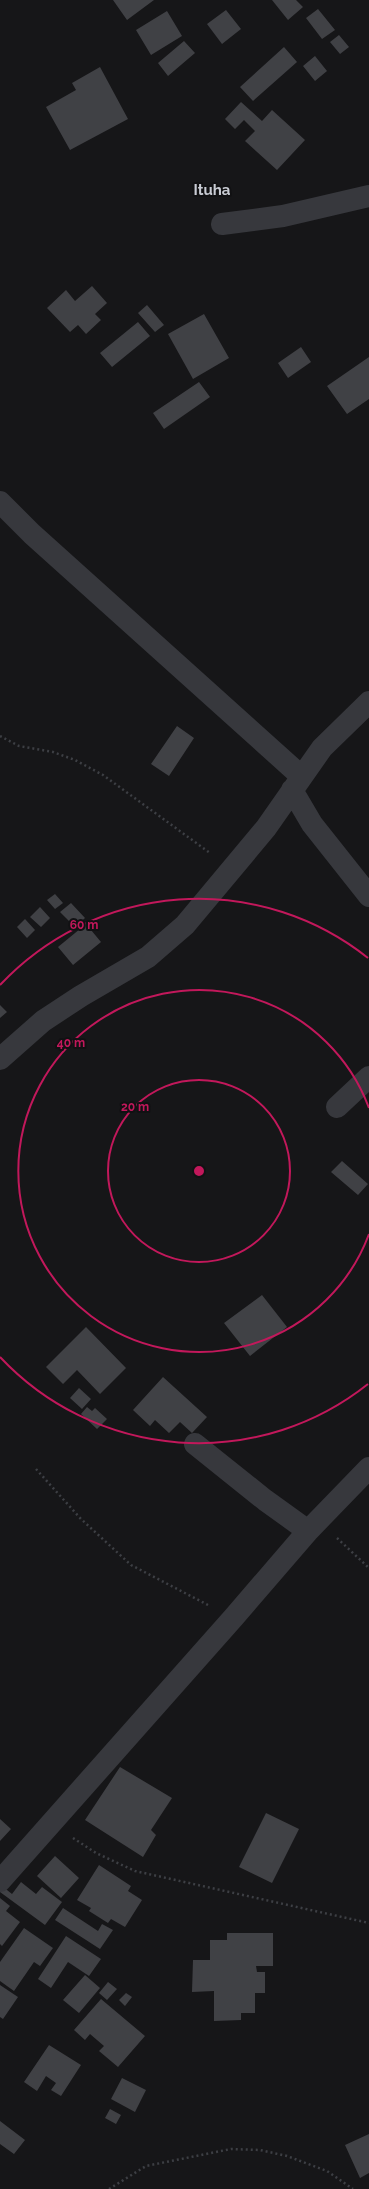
<svg xmlns="http://www.w3.org/2000/svg" width="369" height="2189" font-family="Raleway,sans-serif">
  <style>
    .building { fill: #404145 }
    .lines { fill: none; stroke-linecap: round; stroke-linejoin: round }
    .path { stroke: #3d3f44; stroke-width: 2.5; stroke-dasharray: 2 3; stroke-linecap: butt }
    .minor { stroke: #37383d; stroke-width: 22 }
    .ring { fill: none; stroke: #c2185b; stroke-width: 2 }
    .labels { text-anchor: middle; stroke-width: 4; stroke-linejoin: round; paint-order: stroke }
    .quarter-label { font-size: 15px; font-weight: bold; fill: #c9ccd4; stroke: #111113 }
    .centre { fill: #c2185b; stroke: #111113; stroke-width: 2 }
    .ring-label { font-size: 12px; text-anchor: middle; font-weight: bold; fill: #c2185b; stroke: #111113; stroke-width: 4; stroke-linejoin: round; paint-order: stroke }
  </style>
  <rect width="100%" height="100%" fill="#161618"/>
  <path class="building" d="M113,0H154L127,20Z
    M272,0H296L303,7L288,20Z
    M318,9L335,30L322,39L306,18Z
    M226,10L241,29L222,44L207,24Z
    M167,11L182,36L151,55L136,30Z
    M339,35L349,47L340,54L330,42Z
    M184,41L195,53L168,76L158,63Z
    M284,47L297,62L253,101L240,87Z
    M315,56L327,71L315,81L303,66Z
    M100,67L128,119L70,150L46,107L76,90L72,83Z
    M241,102L262,121L272,110L305,140L277,170L245,141L255,131L244,120L235,129L225,119Z
    M92,286L107,303L95,314L101,320L86,334L78,325L70,332L47,308L66,290L75,301Z
    M147,305L164,325L155,332L138,313Z
    M204,314L229,358L193,379L168,334Z
    M138,322L150,336L112,367L100,353Z
    M301,347L311,362L288,378L278,363Z
    M369,357V399L347,414L327,386Z
    M199,382L210,397L164,429L153,413Z
    M177,726L194,738L169,776L151,764Z
    M55,894L63,903L55,909L47,900Z
    M71,903L85,918L75,927L60,912Z
    M40,907L50,918L41,927L30,917Z
    M25,919L35,930L27,938L17,927Z
    M86,924L101,942L73,965L58,947Z
    M0,1005L7,1012L0,1018Z
    M342,1161L368,1184L358,1195L331,1172Z
    M262,1295L287,1327L250,1356L224,1323Z
    M86,1327L126,1368L100,1394L77,1370L63,1384L46,1367Z
    M163,1377L207,1417L192,1433L180,1422L169,1433L155,1420L150,1426L133,1410Z
    M79,1388L91,1399L82,1409L70,1398Z
    M87,1407L92,1411L95,1408L107,1419L97,1429L81,1414Z
    M120,1767L172,1798L151,1830L156,1835L143,1857L85,1820Z
    M266,1813L299,1829L272,1883L239,1867Z
    M0,1819L11,1829L0,1841Z
    M55,1856L79,1878L61,1898L37,1876Z
    M99,1865L131,1886L128,1891L142,1900L125,1927L111,1919L108,1923L89,1911L91,1908L77,1900Z
    M21,1882L36,1894L42,1887L62,1902L45,1925L0,1892L2,1886L12,1894Z
    M0,1898L10,1906L6,1911L20,1922L2,1946L0,1944Z
    M63,1908L98,1931L102,1924L113,1930L100,1949L55,1920Z
    M24,1928L53,1948L40,1966L34,1962L14,1991L0,1981V1962Z
    M227,1933H273V1966H256L257,1972H265V1993H255V2013H241V2020L214,2021V1991L192,1992L193,1960H210V1940H227Z
    M66,1936L101,1959L89,1976L68,1962L51,1988L38,1979Z
    M85,1975L100,1988L79,2013L63,2000Z
    M108,1982L117,1989L107,2000L99,1993Z
    M0,1985L18,1997L3,2019L0,2017Z
    M126,1993L132,1997L125,2006L119,2000Z
    M101,1999L145,2036L118,2067L99,2051L104,2046L90,2034L85,2040L74,2030Z
    M49,2045L81,2065L61,2096L51,2090L56,2083L46,2076L37,2091L24,2082Z
    M122,2078L146,2090L135,2112L111,2099Z
    M110,2109L121,2115L116,2124L105,2118Z
    M0,2121L25,2140L14,2154L0,2144Z
    M369,2134V2173L360,2178L345,2145Z"/>
  <g class="lines">
    <path class="path" d="M0,736L19,746L53,752L75,760L103,775L210,853
      M36,1469L81,1519L131,1565L208,1605
      M337,1538L369,1568
      M73,1838L96,1853L135,1871L369,1923
      M109,2189L146,2166L231,2149L260,2150L287,2156L327,2171L353,2189"/>
    <path class="minor" d="M222,224L283,216L369,196
      M0,502L32,534L301,776
      M292,790L312,824L369,896
      M0,1059L43,1021L81,996L148,957L185,925L266,828L322,748L369,702
      M337,1107L369,1077
      M195,1444L265,1500L308,1531
      M0,1881L234,1617L308,1531L369,1468"/>
  </g>
  <g class="ring">
    <circle cx="199" cy="1171" r="91"/>
    <path d="M369 1234A181 181 0 1 1 369 1108"/>
    <path d="M368 1384A272 272 0 0 1 0 1357M0 985A272 272 0 0 1 368 958"/>
  </g>
  <g class="labels">
    <g class="quarter-label">
      <text x="212" y="195">Ituha</text>
    </g>
  </g>
  <circle cx="199" cy="1171" r="6" class="centre"/>
  <g class="ring-label">
    <text x="84" y="929">60 m</text>
    <text x="71" y="1047">40 m</text>
    <text x="135" y="1111">20 m</text>
  </g>
</svg>
